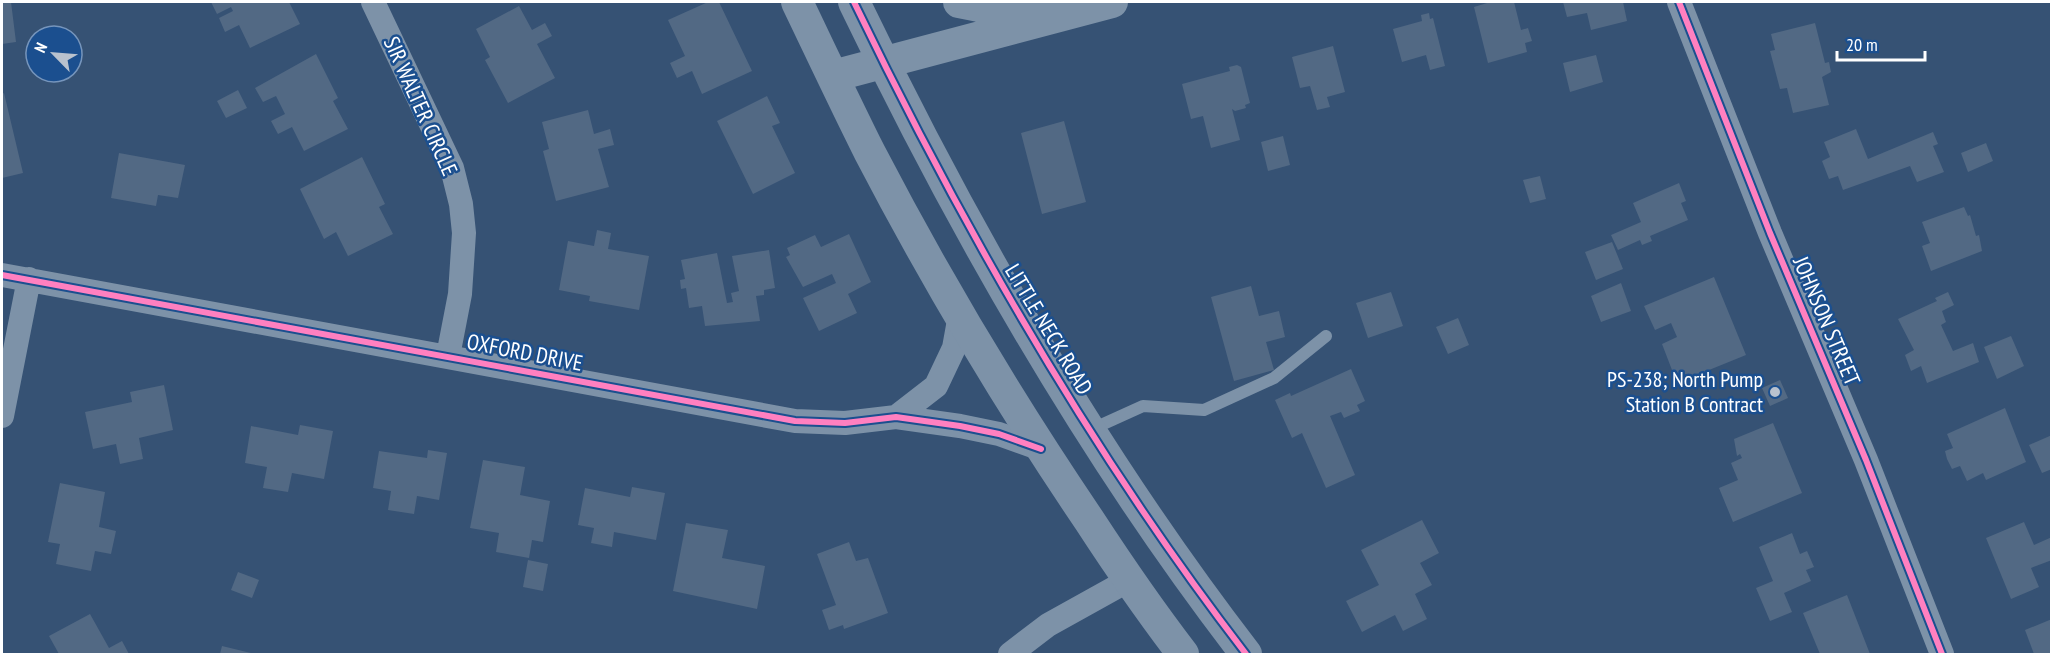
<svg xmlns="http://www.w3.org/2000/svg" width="2053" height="656" font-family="'PT Sans Narrow',sans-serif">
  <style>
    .building { fill: #526984 }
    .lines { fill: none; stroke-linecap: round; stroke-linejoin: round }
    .service { stroke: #7d92a8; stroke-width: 12 }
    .minor { stroke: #7d92a8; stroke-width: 24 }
    .tertiary { stroke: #7d92a8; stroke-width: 32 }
    .cycleway-casing { stroke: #1b4f8f; stroke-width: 10 }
    .cycleway { stroke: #ff80c0; stroke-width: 6 }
    .poi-dot { fill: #b9c2ce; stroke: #1b4f8f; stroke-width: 2 }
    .labels { text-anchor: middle; stroke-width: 5; stroke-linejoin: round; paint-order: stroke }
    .street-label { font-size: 22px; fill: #fff; stroke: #1b4f8f }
    .poi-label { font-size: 22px; fill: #fff; stroke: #1b4f8f; text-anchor: end }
  </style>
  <rect width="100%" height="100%" fill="#365274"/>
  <path class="building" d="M2,2H11L16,42L2,44Z
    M211,2H289L300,24L250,48L239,25L225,32L219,18L233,11L231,7L217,14Z
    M708,2H719L752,71L702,94L692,71L677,78L670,63L685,56L668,20Z
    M1487,2H1514L1521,30L1528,28L1532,41L1525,43L1527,52L1488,63L1474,7L1487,3Z
    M1563,2H1623L1627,21L1591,30L1587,13L1567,17Z
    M519,6L532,30L545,23L552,36L537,44L555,78L508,103L485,60L490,57L476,29Z
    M1429,13L1430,19L1433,18L1445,66L1430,70L1426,55L1402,62L1393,29L1422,21L1421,15Z
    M1815,23L1825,63L1829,62L1831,72L1822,77L1829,105L1793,113L1787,88L1780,89L1770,51L1775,50L1771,34Z
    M1333,46L1345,92L1327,97L1330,107L1317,110L1310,86L1300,88L1292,57Z
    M316,54L338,98L333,101L348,129L304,151L292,127L278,134L271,121L285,114L276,96L263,102L255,88Z
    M1596,55L1603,82L1570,92L1563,63Z
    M1237,65L1241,67L1250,103L1245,105L1246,108L1235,111L1232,109L1240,140L1211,148L1203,116L1191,119L1182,84L1230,71L1229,67Z
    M238,90L247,108L226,118L217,101Z
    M4,93L23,173L2,178V94Z
    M767,96L780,123L772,126L795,173L753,194L717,121Z
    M588,110L594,134L610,129L614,145L598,149L609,187L556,201L543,151L549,149L542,122Z
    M1064,121L1086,202L1042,214L1021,133Z
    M1856,129L1868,159L1933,132L1938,144L1933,146L1944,172L1917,182L1910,166L1843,190L1838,176L1829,179L1822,161L1830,157L1824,142Z
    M1283,136L1290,165L1268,171L1261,142Z
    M1986,143L1993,161L1968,172L1961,153Z
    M119,153L185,165L178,198L158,195L156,206L111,198Z
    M362,157L385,204L379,207L393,234L348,256L336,232L324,239L300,189Z
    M1540,176L1546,199L1530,203L1523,180Z
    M1679,183L1686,201L1681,203L1688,220L1650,236L1652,241L1642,245L1640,240L1618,250L1611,235L1641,222L1633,203Z
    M1964,207L1968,216L1970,215L1976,236L1979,235L1982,251L1931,271L1922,246L1930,243L1922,222Z
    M597,230L611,233L608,249L649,256L639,310L589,301L590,296L559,290L568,241L594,246Z
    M849,234L871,282L848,294L857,313L819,331L803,298L836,283L832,274L803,287L786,257L790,255L787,248L815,235L821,247Z
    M1612,242L1623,269L1596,280L1585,252Z
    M769,250L775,288L764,290V295L756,296L760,321L705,326L702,306L689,308L686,288L681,289L680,280L685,279L681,260L717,253L727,303L733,302L731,293L739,291L732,256Z
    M1714,277L1746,355L1677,383L1662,344L1677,337L1671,323L1655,330L1644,306Z
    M1621,283L1631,311L1601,322L1591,296Z
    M1251,286L1259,316L1279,311L1285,337L1266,342L1274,370L1234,381L1211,297Z
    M1391,292L1403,326L1368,338L1356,303Z
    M1948,292L1954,305L1942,311L1946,322L1941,325L1953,351L1973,343L1979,362L1927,383L1921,366L1911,371L1905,355L1914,350L1898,319L1937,301L1935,298Z
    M1458,318L1469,345L1448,354L1436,327Z
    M2011,336L2024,366L1997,379L1984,347Z
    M1351,369L1365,401L1357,405L1360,411L1344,418L1341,412L1330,416L1355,475L1326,488L1302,433L1292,438L1275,400L1290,393L1291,396Z
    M1780,380L1788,398L1770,406L1762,388Z
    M164,385L173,430L139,438L143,459L120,464L116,444L93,449L85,412L132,402L130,392Z
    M2005,408L2026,462L1986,480L1983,473L1967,481L1960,466L1952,469L1947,459L1945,451L1953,448L1947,434Z
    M1773,423L1802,493L1733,522L1719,488L1738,480L1731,463L1742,458L1740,454L1737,456L1734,439Z
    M300,425L333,431L324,479L292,473L288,492L263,488L267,467L245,463L251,426L298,435Z
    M2052,435V469L2042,473L2029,445Z
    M428,450L447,453L439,500L417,496L414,514L388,510L391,491L373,488L379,451L427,458Z
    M483,460L525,467L520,495L550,501L543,542L532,540L529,558L496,552L499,533L470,528Z
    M60,483L105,492L99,527L116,531L111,554L95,551L91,571L56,564L60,544L48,542Z
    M632,487L665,493L656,540L614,532L612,547L591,543L594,528L578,525L585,488L630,497Z
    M1422,520L1439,553L1420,563L1432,585L1415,594L1427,619L1403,631L1395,615L1362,632L1346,601L1379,585L1361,550Z
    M2024,522L2034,545L2052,537V560L2031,568L2039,587L2011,599L1986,538Z
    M686,523L728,530L722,558L765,566L757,609L673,591Z
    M1792,533L1800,554L1807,551L1814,567L1806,570L1811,581L1784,593L1792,612L1770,621L1756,588L1773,581L1759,547Z
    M849,542L856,561L868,558L888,613L844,629L843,625L829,630L822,610L836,605L817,554Z
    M528,560L548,564L543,591L523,587Z
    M238,572L259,580L252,598L231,590Z
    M1847,595L1870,654H1820L1803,613Z
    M90,614L109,648L122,641L129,654H59L49,636Z
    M2052,619V654H2034L2025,630Z
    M222,646L255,654H220Z"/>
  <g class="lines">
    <path class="service" d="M1090,430L1143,406L1204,410L1274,378L1326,336"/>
    <path class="minor" d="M373,2L452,168L461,204L464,233L460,294L448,356
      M1679,2L1770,233L1866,460L1942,654
      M2,275L795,421L845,423L896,417L960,426L999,434L1041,449
      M2,416L29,279
      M896,417L936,386L954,348L960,315
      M1010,654L1048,625L1129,580"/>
    <path class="tertiary" d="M797,2C821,52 845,103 870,153C936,280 1009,402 1089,520C1119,566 1150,611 1183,654
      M854,2C964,231 1091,453 1246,654
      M959,2L1040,18
      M833,76L1112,2"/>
    <defs>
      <path id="cycleway" d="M854,2C964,231 1091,453 1246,654
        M1679,2L1770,233L1866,460L1942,654
        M2,275L795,421L845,423L896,417L960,426L999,434L1041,449"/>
    </defs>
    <use href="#cycleway" class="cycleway-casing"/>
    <use href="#cycleway" class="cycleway"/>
  </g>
  <circle class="poi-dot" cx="1775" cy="392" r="6"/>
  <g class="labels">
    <g class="street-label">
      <text transform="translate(421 106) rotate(66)" y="8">SIR WALTER CIRCLE</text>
      <text transform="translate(1827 321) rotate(67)" y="8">JOHNSON STREET</text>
      <text transform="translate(1049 329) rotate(59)" y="8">LITTLE NECK ROAD</text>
      <text transform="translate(525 352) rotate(11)" y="8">OXFORD DRIVE</text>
    </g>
    <g class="poi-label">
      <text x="1763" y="387">PS-238; North Pump<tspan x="1763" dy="25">Station B Contract</tspan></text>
    </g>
  </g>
  <rect width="2053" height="656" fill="none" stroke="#ffffff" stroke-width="6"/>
  <g transform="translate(54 54) rotate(295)"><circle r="28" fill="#1b4f8f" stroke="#7695bc" stroke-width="1.5"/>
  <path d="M0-4.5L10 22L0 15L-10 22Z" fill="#b9c2ce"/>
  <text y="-9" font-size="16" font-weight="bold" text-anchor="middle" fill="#ffffff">N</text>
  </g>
  <path d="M1837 51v9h88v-9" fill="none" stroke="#ffffff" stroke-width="3"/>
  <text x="1846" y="51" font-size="18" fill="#ffffff" stroke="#1b4f8f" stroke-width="4.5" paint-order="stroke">20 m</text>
</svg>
